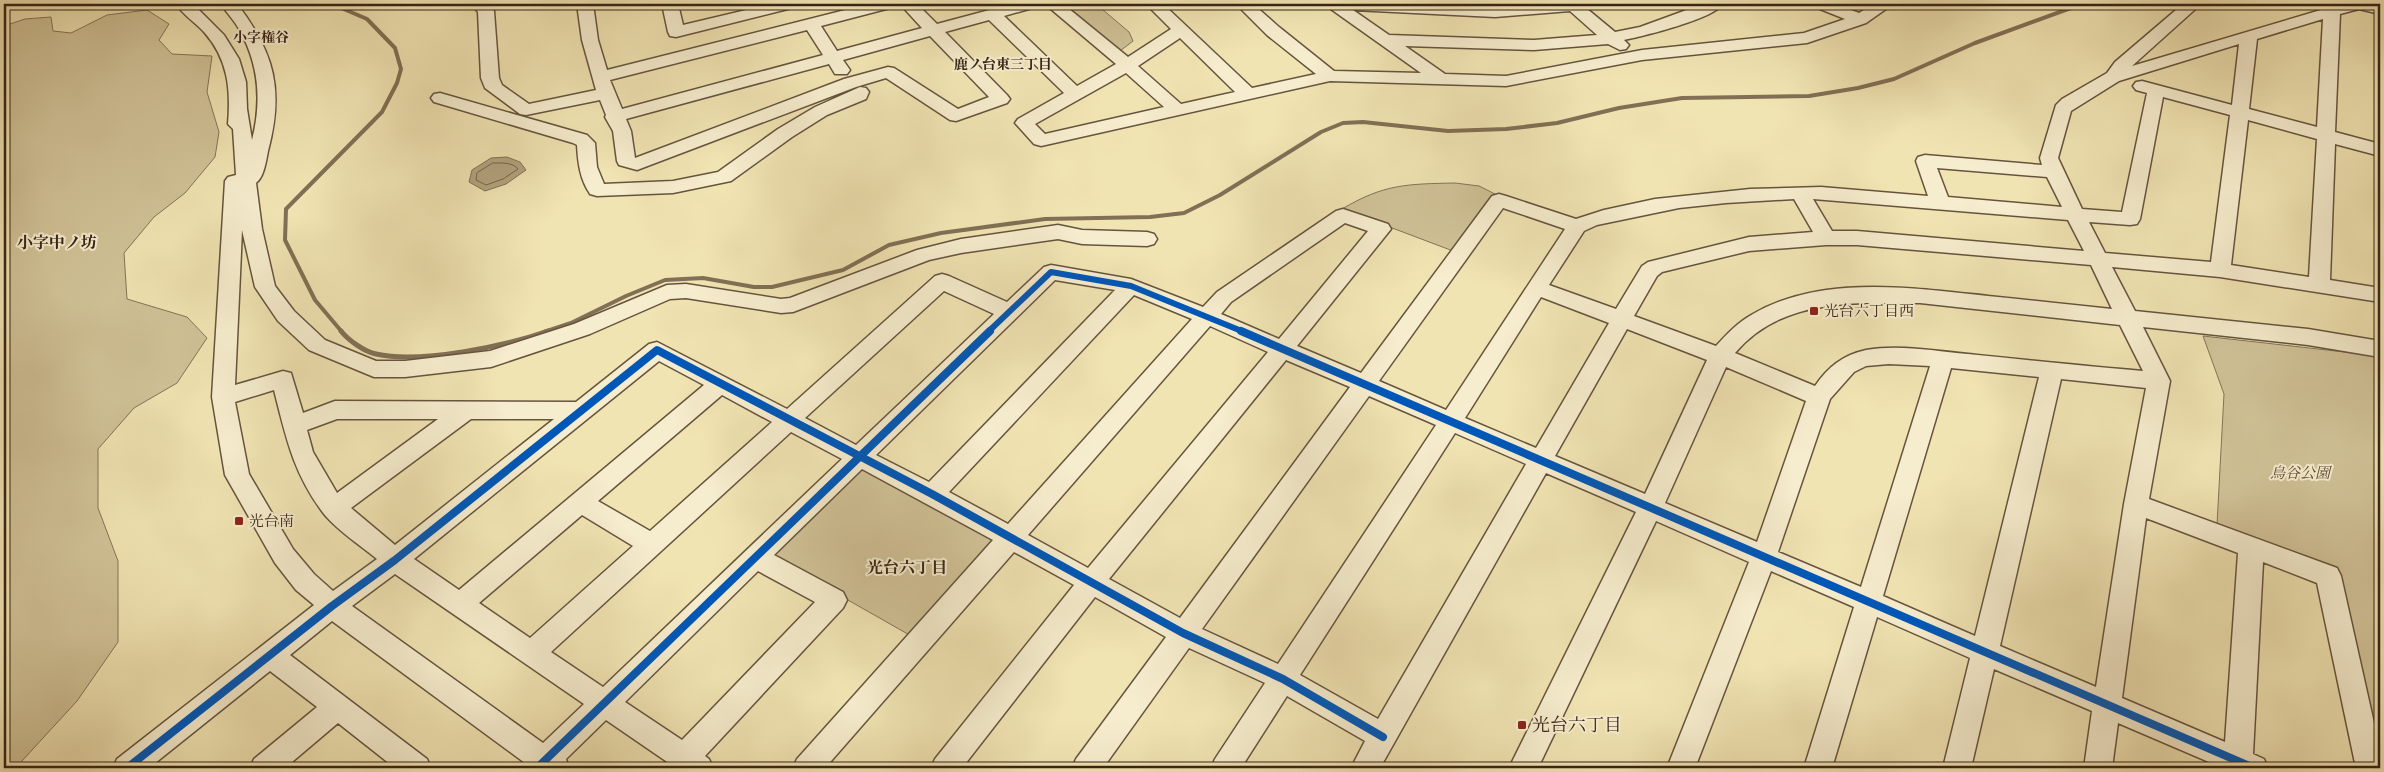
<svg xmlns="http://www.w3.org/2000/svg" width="2384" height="772" font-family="'IM FELL Great Primer','Noto Serif JP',serif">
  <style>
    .green { fill: #d1c398; stroke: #847458 }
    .water { fill: #b2a37e; stroke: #817055 }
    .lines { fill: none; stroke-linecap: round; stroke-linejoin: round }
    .shore { stroke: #74644a; stroke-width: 1 }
    .stream-far1 { stroke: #817055; stroke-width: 4 }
    .stream { stroke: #817055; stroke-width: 5 }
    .minor-casing { stroke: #66543e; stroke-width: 3 }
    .minor { fill: #f6edce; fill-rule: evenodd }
    .cycleway-far1-casing { stroke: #f6edce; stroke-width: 9 }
    .cycleway-casing { stroke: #f6edce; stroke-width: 11 }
    .cycleway-far1 { stroke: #0057b8; stroke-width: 6 }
    .cycleway { stroke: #0057b8; stroke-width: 8 }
    .poi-dot { fill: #8f2418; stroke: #f6edce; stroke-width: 2 }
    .labels { text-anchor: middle; stroke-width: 4; stroke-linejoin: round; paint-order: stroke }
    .far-neighbourhood-label { font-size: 14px; font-weight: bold; fill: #372417; stroke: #f6edce }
    .poi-label { font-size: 15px; fill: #372417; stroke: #f6edce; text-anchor: start }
    .park-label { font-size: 15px; font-style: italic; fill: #5e4c37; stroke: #f6edce }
    .neighbourhood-label { font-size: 16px; font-weight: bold; fill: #372417; stroke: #f6edce }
    .near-poi-label { font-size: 18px; fill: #372417; stroke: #f6edce; text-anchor: start }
  </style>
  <rect width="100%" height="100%" fill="#f1e4b3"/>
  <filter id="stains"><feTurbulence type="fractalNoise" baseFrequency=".004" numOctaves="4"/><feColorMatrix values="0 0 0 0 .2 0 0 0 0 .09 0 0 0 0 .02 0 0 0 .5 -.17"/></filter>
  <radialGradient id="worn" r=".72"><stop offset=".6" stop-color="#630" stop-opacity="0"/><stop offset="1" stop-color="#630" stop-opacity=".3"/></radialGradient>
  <path class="green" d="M1064,4H1096L1129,32L1133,41L1120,51L1077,18Z
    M147,10L169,24L159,40L172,54L212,56L207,92L219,132L215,157L185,193L154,217L124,253L127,299L187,317L207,338L177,383L134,408L98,449V508L118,561V642L77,701L21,762L15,768H4V26L25,19L51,17L53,31L71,33L107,15Z
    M1455,183L1479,186L1495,194L1453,251L1342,209C1384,184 1407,184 1455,183Z
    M2203,336L2380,356V768H2378L2334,576L2217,525L2224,394Z
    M859,468L992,539L993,548L913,637L774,558V550Z"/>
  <path class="water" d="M507,157L520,162L526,170L506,184L485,191L469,182L472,170L491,158Z"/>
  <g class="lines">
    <path class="shore" d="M493,163C501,163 513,162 518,169L503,179L486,185L476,180L477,173Z"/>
    <path class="stream-far1" d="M332,4L367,19L395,48L401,69L397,83L382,112L286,209L285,240L315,300L342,332
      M544,332L571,323L626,296L665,280L703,278L754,287H772L843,270L889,245L941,233L1045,219L1150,217L1184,213L1220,195L1321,132L1343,123L1363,122L1448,131L1506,129L1557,123L1619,108L1682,98L1809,96L1858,88L1894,79L1975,43L2082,4"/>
    <path class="stream" d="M341,331C348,340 365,352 376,354C421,364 505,346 548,331"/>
    <defs>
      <path id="minor" d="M176,4H193L224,35L239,59L246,82L247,109L252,140C262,101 259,64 239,29C234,20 226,12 221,4H237C275,53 284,91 268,151C266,161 264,177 256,183L262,229L275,286L294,311L325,340L376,361H405L490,351L574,324L667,285L686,284L781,299L790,298L917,250L961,239L1058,225L1082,230L1147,232L1154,234L1157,239L1154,244L1147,246L1082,244L1058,239L961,253L929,260L793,312L781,313L686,298L670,299L590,334L491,367L405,377H374L309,350L278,321L255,287L242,230L235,385L283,371L291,373L303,413L335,401L576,402L649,344L657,342L787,409L935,276L942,274L949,276L1007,302L1044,267L1051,265L1131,279L1203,307L1217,292L1336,211L1343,209L1388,224L1391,229L1297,346L1361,373L1492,196L1499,194L1506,196L1576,219L1604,210L1655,199L1750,189L1821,187L1928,196L1916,161L1918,157L1925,155L2042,165L2040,158L2056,105L2062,99L2107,73L2115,62L2183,4H2201L2132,66L2341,4H2380V14L2359,9L2340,14L2335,132L2380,144V156L2335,144L2330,280L2380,288V302L2220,277L2112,267L2135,311L2308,329L2380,341V357L2308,345L2143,327L2170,381L2149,499L2337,568L2341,576L2380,750V768H2356L2317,583L2263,562L2253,754L2264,759L2268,768H2223L2118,723L2112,768H2084L2092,711L1994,669L1971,768H1943L1970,658L1877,617L1832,768H1804L1854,607L1771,571L1695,768H1667L1749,562L1656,521L1538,768H1509L1636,512L1546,473L1380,768H1351L1365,741L1287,696L1241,768H1211L1215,759L1265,683L1189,648L1103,768H1072L1076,759L1166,637L1095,597L962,768H931L935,759L1074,585L1014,552L825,768H793L797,759L993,540L862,469L774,555L843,592L847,600L843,608L705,756L709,759L713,768H676L606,720L566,759L569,768H523L525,763L332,621L290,655L427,759L431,768H395L338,723L285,768H250L254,759L317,707L270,671L149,768H113L117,759L314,605L296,590L275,563L225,475L212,397L225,181L228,177L236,175L233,129L228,124C231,89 228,59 204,32C195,22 183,15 176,4ZM2323,19L2317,127L2249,109L2257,39ZM2239,44L2232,105L2142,81L2136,82L2133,86L2136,90L2147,93L2122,212L2082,209L2058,158L2071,111L2119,81ZM2163,97L2230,115L2211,262L2105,253L2089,222L2130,225L2137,224L2140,219ZM2248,120L2317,139L2309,277L2231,265ZM1937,168L2047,177L2062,207L1948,197ZM1794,199L1813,232L1749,237L1648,262L1642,266L1616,309L1549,285L1584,231L1597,225L1679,208L1726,203ZM1813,199L2068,220L2084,251L1857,231H1832ZM1503,208L1565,229L1446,410L1379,381ZM1345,223L1368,231L1279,339L1221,314L1231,302ZM1826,245H1857L2091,265L2112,309C2071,305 2029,300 1988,296C1913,288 1822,274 1753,314C1738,322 1727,334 1716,346L1634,316L1657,276L1662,272L1749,251ZM1055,280L1115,290L929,482L876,455ZM944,291L994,314L856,445L805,418ZM1134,295L1192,319L1008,524L949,492ZM1541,297L1609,323L1536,448L1465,418ZM1865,303H1920L2120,325L2143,371C2085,366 2027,360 1968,354C1935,351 1899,344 1866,350C1843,355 1828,367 1815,386L1735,353C1769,313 1815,305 1865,303ZM1210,326L1268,352L1088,568L1028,535ZM1627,329L1707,360L1645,494L1555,456ZM1286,360L1350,387L1180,618L1109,579ZM659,361L704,385L459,590L414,559ZM1889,364L1930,366L1861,587L1778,552L1830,399L1854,372L1866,366ZM1726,367L1806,401L1757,542L1665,503ZM1951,368L2039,377L1975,636L1883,596ZM2061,379L2146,388L2124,504L2096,687L2000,646ZM274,390C286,437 293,473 324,514C338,531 360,545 377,559L333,591L314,574L293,549L249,474L235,402ZM722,395L772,422L650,531L598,501ZM1369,396L1436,425L1278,664L1202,629ZM337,419H438L337,493L313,452L307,430ZM471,419H554L395,545L351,508ZM791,432L842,459L603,687L551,652ZM1455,433L1526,464L1378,719L1300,675ZM582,515L633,546L530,638L479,603ZM2146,518L2238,553L2225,742L2122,698ZM758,571L815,602L682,740L625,702ZM395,574L584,704L543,743L352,606Z
        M471,4H488L494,11L499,78L502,85L529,104L596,90L582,40L577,4H593L598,40L607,70L869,4H896L894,7L821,26L837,51L922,28L900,4H917L937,24L1012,4H1038L1036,7L1004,16L1077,86L1116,64L1045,4H1063L1128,57L1171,29L1146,4H1163L1252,88L1316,74L1267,35L1236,4H1253L1279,27L1334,71L1421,73L1328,7L1326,4H1429L1495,7L1539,4H1590L1586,8L1615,32L1640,27L1703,4H1723C1713,19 1644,36 1624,40L1629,45L1626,49L1620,50L1608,44L1534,50L1405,46L1445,74L1506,76L1642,50L1804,33L1845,19L1815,7L1813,4H1835L1859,13L1874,4H1893L1866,23L1807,43L1642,60L1506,86L1330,81L1041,146L1034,144L1015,123L1018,119L1064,93L989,20L945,32L1007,95L1010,99L1007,103L956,121L950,120L886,78L856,87L637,170L619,165L617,161L613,131L605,117L606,115L600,100L526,115L520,114L485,88L481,78L478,12ZM1353,10L1495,17L1570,11L1597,35L1534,40L1389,35ZM807,30L823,55L622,109L610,80ZM930,36L989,97L958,109L894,68L888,67L844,79L635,158L631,131L626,119L829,64L835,74H847L850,70L843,60ZM1180,38L1235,92L1181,104L1138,66ZM1126,73L1164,107L1045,134L1035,124Z
        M662,4H678L683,25L771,4H798L796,7L676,37L670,36L668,32Z
        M860,87L866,88L869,92L866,99L827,115L792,137L731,181L673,193L597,196L590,194C580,179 578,163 577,145L573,143L434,102L431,98L434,94L440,93L587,135L595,143L597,167L604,184L673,181L718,172L778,129L815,107Z"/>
    </defs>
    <use href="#minor" class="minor-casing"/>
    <use href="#minor" class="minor"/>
    <defs>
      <path id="cycleway-far1" d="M988,332L1051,272L1131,286L1244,332"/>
      <path id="cycleway" d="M1241,331L2254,768
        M127,768L332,606L395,560L657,350L932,494L1183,633L1283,679L1383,737
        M537,768L990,331"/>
    </defs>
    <use href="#cycleway-far1" class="cycleway-far1-casing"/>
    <use href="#cycleway" class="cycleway-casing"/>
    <use href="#cycleway-far1" class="cycleway-far1"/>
    <use href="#cycleway" class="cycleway"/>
  </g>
  <g class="poi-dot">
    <rect x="1809" y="306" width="10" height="10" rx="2.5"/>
    <rect x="234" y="516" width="10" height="10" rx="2.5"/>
    <rect x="1517" y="720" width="10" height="10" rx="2.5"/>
  </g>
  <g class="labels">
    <g class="far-neighbourhood-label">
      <text x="261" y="42">小字権谷</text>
      <text x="1003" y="69">鹿ノ台東三丁目</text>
    </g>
    <g class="poi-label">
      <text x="1824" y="316">光台六丁目西</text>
      <text x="249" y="526">光台南</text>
    </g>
    <g class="park-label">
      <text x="2300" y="478">鳥谷公園</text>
    </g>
    <g class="neighbourhood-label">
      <text x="57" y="248">小字中ノ坊</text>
      <text x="907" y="573">光台六丁目</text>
    </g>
    <g class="near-poi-label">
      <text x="1532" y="731">光台六丁目</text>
    </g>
  </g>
  <rect width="2384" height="772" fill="none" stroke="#f1e4b3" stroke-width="20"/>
  <rect x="5" y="5" width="2374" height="762" fill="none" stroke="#372417" stroke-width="2.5"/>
  <rect x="10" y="10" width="2364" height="752" fill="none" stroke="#372417"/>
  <rect width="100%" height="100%" filter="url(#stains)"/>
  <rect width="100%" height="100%" fill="url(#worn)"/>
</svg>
